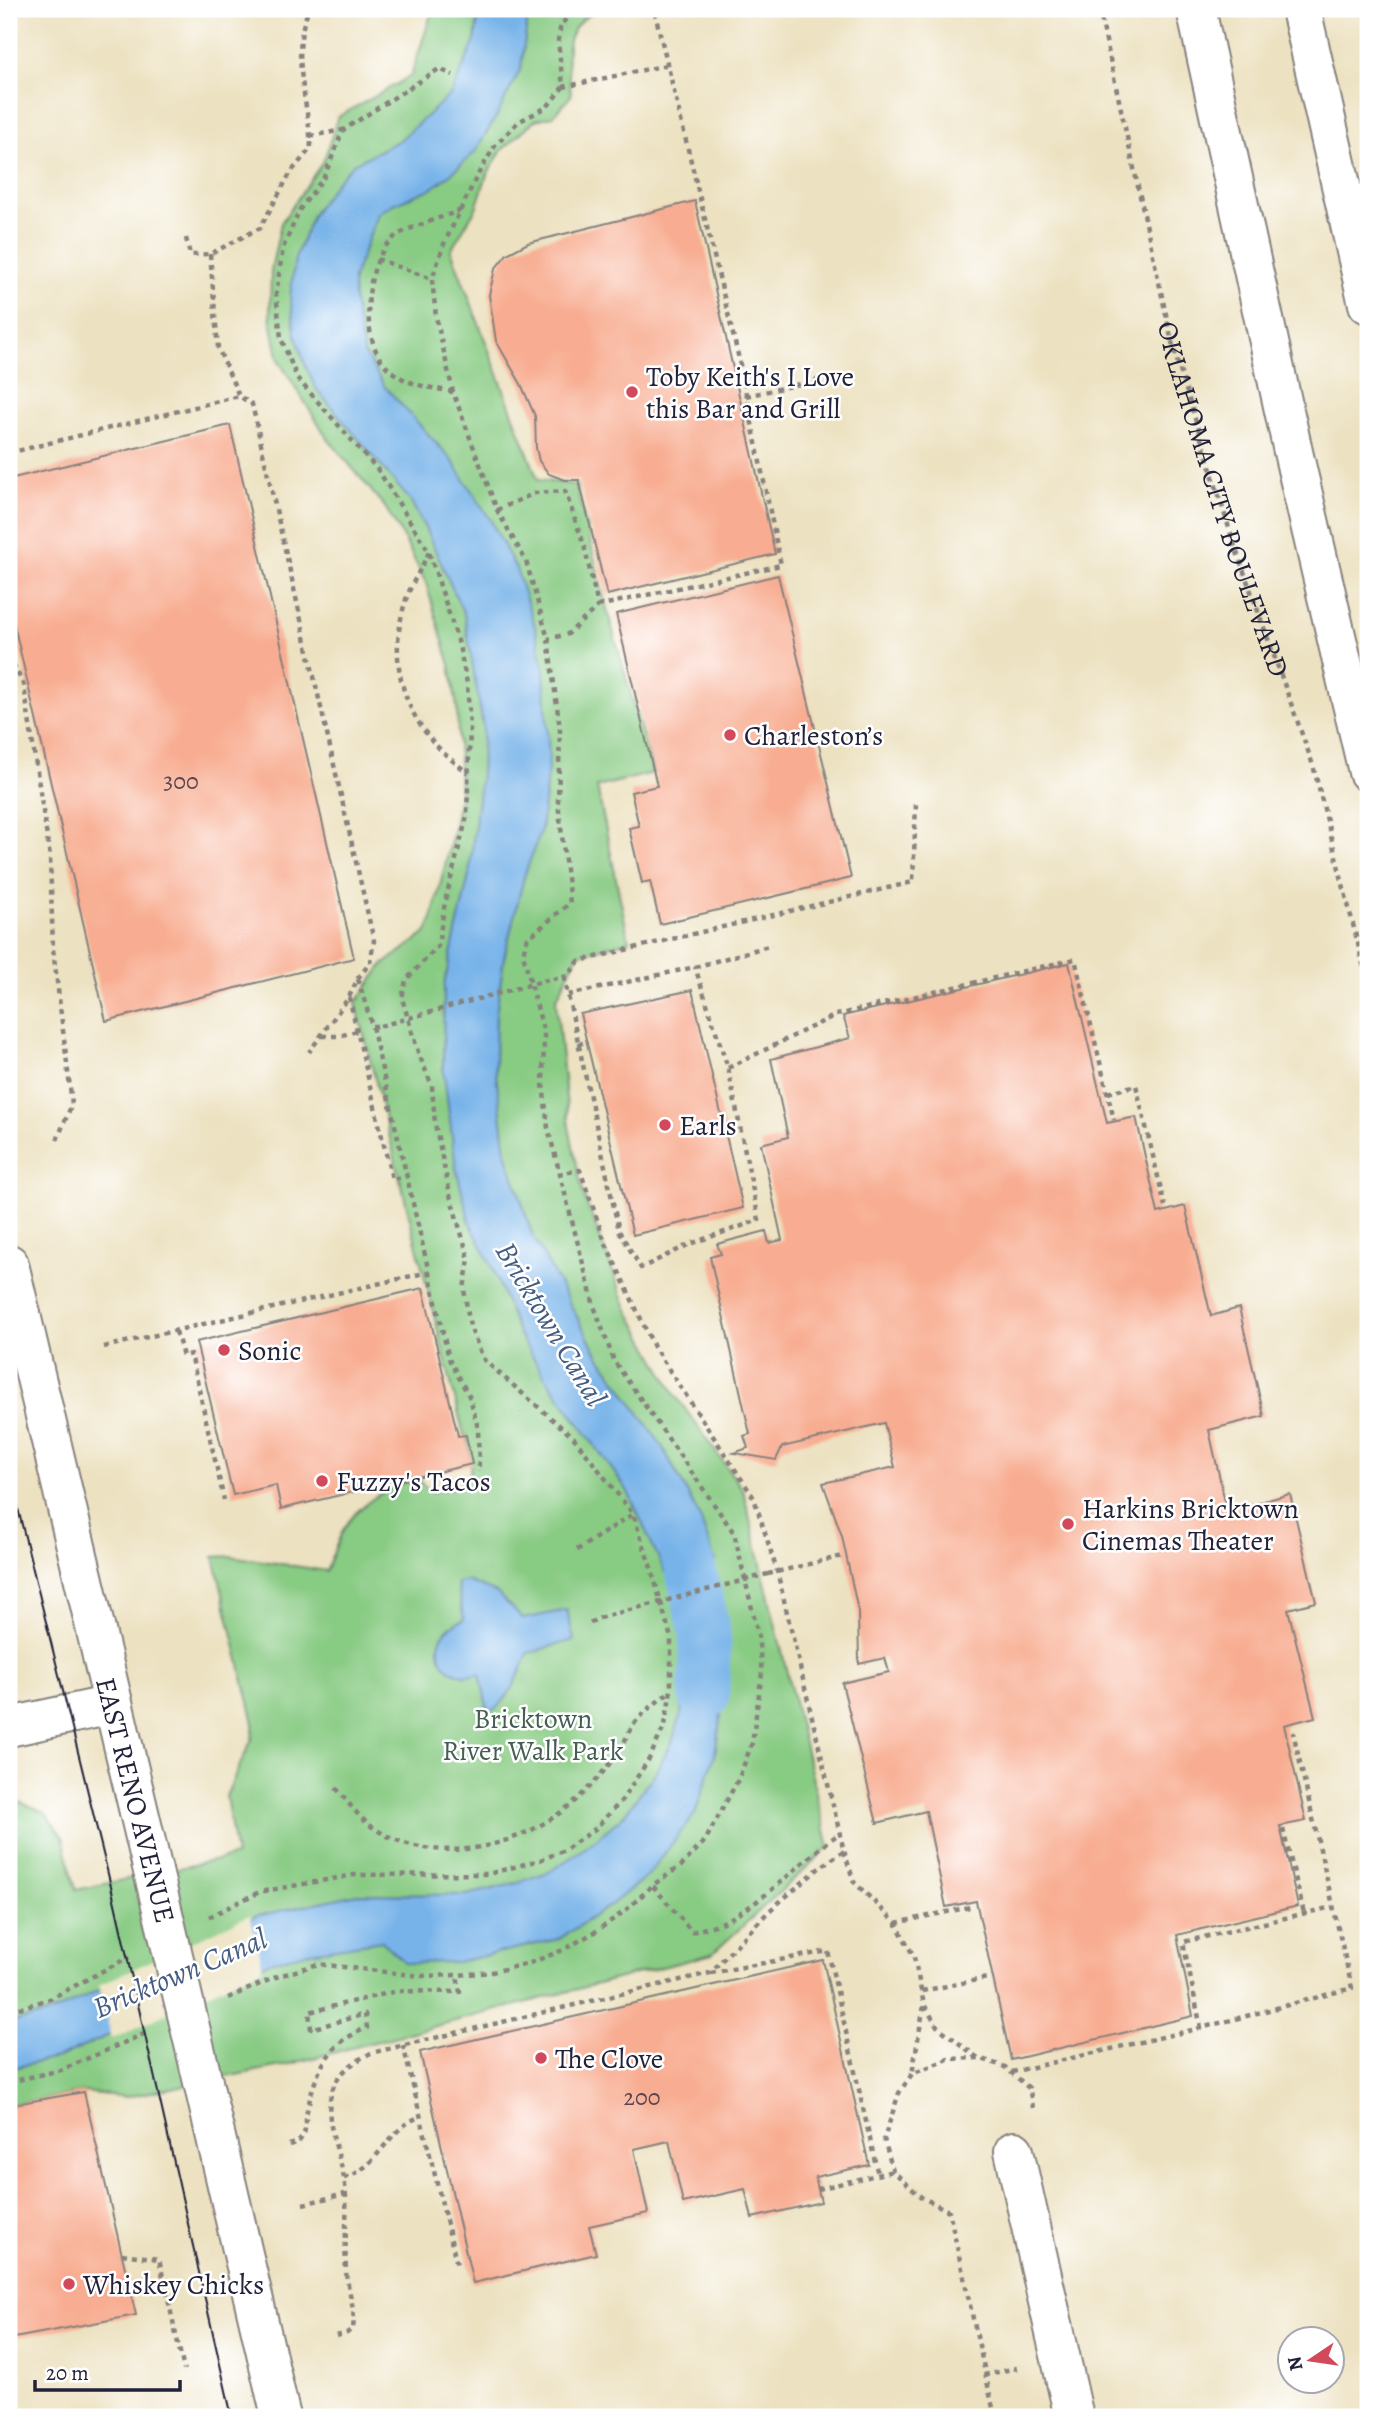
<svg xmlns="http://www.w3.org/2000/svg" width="1377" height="2426" font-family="Alegreya,serif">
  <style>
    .green { fill: #88cb83; stroke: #55765f; stroke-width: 2 }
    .water { fill: #77b3e9; stroke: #4c6a92; stroke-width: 2 }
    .pier { fill: #ece1c0 }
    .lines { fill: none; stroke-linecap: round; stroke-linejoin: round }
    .canal { stroke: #77b3e9; stroke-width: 51 }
    .building { fill: #f8ad92 }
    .minor-casing { stroke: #87827e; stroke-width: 42 }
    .tertiary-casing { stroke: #87827e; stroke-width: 42 }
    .secondary-casing { stroke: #87827e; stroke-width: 42 }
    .primary-casing { stroke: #87827e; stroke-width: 42 }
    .path { stroke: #87827e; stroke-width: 4.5; stroke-dasharray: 5 5; stroke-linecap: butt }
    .minor { stroke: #fff; stroke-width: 38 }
    .tertiary { stroke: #fff; stroke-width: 38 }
    .secondary { stroke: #fff; stroke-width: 38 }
    .primary { stroke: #fff; stroke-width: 38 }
    .tram { stroke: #22223b; stroke-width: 2 }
    .secondary-bridge-casing { stroke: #87827e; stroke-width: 42; stroke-linecap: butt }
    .path-bridge { stroke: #87827e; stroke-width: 4.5; stroke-dasharray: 5 5; stroke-linecap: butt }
    .secondary-bridge { stroke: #fff; stroke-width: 38 }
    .poi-dot { fill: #d1495b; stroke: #fff; stroke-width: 2.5 }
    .labels { text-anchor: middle; stroke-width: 5; stroke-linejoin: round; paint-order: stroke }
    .number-label { font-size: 24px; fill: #584551 }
    .poi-label { font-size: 28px; fill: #22223b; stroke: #fff; text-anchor: start }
    .street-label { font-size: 28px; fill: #22223b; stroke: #fff }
    .park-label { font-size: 28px; fill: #465d54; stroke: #fff }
    .water-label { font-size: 30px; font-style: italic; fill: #445c81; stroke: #fff }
  </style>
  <rect width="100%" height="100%" fill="#fff"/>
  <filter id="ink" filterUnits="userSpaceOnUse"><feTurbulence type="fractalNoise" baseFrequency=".0143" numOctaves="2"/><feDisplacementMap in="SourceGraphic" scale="14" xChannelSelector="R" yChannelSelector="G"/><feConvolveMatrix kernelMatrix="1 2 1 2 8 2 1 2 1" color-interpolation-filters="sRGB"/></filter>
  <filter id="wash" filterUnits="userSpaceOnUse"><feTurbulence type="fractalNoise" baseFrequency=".00686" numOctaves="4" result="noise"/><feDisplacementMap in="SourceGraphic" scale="28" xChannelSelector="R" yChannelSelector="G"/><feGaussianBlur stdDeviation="1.57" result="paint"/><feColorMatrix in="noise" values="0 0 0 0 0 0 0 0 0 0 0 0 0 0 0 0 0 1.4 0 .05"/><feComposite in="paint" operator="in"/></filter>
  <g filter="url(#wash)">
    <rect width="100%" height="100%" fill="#ece1c0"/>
    <path class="green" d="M433,9H601C557,27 568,56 571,96L553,116L535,120L502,150L487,175L476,208L451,250L538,480L576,485L608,613L653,773L597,787L629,941L578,954L556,1000L569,1127L583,1194L627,1308L676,1396L743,1490L829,1847L712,1954L286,2065L126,2097L84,2092L9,2105V1799H13L45,1813L63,1837L76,1890L236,1856L226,1796L252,1739L254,1723L214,1557L231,1556L326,1571C332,1557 337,1543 343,1530C359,1502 389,1488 417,1475L421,1483L432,1492C477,1486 473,1474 467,1435H464L356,1003L383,965L427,932L431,922L452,837L460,794L457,707L450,665L426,583L405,541L385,507L328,439L279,361L270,316L271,270L281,223L324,160L338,117L411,76Z"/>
    <path class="water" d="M479,9H529L521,68L496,117L475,152L454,171L433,188L393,204L378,214L353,279L354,301L364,353L385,387L451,459L490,519L516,569L534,623L544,668L549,758L541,830L524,877L504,958L496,1014L495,1067L506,1152L532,1234L595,1350L662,1446L699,1515L715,1561L665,1572L627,1490L546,1378L519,1335L492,1267L470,1223L456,1168L443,1067L444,985L469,875L481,773L483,727L464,614L426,530L410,500L317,390L306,367L295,333L290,296L295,258L314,212L337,181L353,164L400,140L451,94L475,41Z
      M467,1581L497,1593L523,1619L567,1610L574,1640L528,1653C522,1670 506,1708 488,1712L480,1674C438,1684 421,1634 464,1620L457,1583Z
      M727,1622V1674L715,1754L695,1814L648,1875L612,1904L559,1939L457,1962L406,1963L382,1941L310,1952L269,1962L61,2057L9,2069V2023L51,2013L256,1916L357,1894L467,1895L509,1885L549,1872L588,1846L623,1816L653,1776L671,1744L681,1715L686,1631Z"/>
    <path class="pier" d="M250,1915L263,1968L112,2039L99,1985Z"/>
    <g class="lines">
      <path class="canal" d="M663,1504L689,1563L705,1632L704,1695"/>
    </g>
    <g id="blocks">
      <path class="building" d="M695,201L775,554L607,595L579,480H565L549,474L539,461L536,448L535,416L521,384L496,341L489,295L495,269L507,254L528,243Z
        M230,425L354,958L106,1021L9,603V479Z
        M778,575L851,878L660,924L650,881L642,883L629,828L639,826L631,792L657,786L616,614Z
        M1069,963L1107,1123L1136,1117L1158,1213L1185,1206L1211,1316L1239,1308L1264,1416L1209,1430L1227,1511L1290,1494L1316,1602L1288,1609L1315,1717L1284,1725L1306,1821L1280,1826L1298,1906L1177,1935L1193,2016L1011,2060L976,1901L946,1907L926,1811L877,1823L842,1683L889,1672L885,1658L859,1664L858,1611L842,1536L823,1483L895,1467L884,1423L782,1447L776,1460L734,1453L748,1448L744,1436L750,1434L710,1257L721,1254L717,1244L766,1231L769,1243L782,1240L761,1144L788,1137L771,1059L850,1038L843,1016Z
        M692,990L743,1208L633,1235L580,1014Z
        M423,1288L458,1436L466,1435L472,1464L281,1509L276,1485L233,1495L196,1342Z
        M823,1960L869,2165L815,2177L821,2202L752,2218L745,2189L683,2203L669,2141L634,2149L648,2213L589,2226L596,2254L473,2283L420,2052Z
        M84,2092L136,2315L9,2339V2105Z"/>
    </g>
  </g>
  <g filter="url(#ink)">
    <use href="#blocks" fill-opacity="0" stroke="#87827e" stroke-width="2"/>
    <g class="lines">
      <defs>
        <path id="minor" d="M1014,2151L1074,2417"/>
        <path id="tertiary" d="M9,1727L112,1705"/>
        <path id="secondary" d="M9,1264L153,1871
          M203,2082L281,2417"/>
        <path id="primary" d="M1196,9L1294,456L1368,772
          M1301,9L1368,304"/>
      </defs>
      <use href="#minor" class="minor-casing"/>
      <use href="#tertiary" class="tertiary-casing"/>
      <use href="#secondary" class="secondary-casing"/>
      <use href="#primary" class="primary-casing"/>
      <g class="path">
        <path id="s1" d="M1099,9L1174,351L1233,541L1313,765L1368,984"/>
        <path d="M563,87L667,65"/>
        <path d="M310,136L343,130"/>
        <path d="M186,238L190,255L210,254L260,228L291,172L311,148C309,103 289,52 309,9"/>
        <path d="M210,254L218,348L239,396L252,404L374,941L370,963L358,978L349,997L309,1052"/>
        <path d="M377,259L432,279"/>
        <path d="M453,392C428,387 403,385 385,365C359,337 364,259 396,236C409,227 444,217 461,210"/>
        <path d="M746,396L818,380"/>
        <path d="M9,453L239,396"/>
        <path d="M497,510L535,493L565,491L584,545L598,606L568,634L548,639"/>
        <path d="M429,552C421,569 409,587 404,606C385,675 411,734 469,773"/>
        <path d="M598,606L781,565L738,355L654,9"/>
        <path d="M9,655L24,686L50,857L53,949L72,1104L57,1140"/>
        <path d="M564,977L619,1231L641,1268L690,1244L759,1220L728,1068L695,967"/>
        <path d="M358,979L372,1026L449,1359L470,1398L478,1428L479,1472"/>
        <path d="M543,981L568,976L579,961L913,882L916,803"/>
        <path d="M568,995L695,967L772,945"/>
        <path d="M349,997L392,1179L407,1176"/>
        <path d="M372,1026H380"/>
        <path d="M322,1036H339L357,1031"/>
        <path d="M578,1044L587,1042"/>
        <path d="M728,1068L836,1015L1075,959L1114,1120"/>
        <path d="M1108,1093L1136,1085L1165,1206"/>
        <path d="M558,1174L580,1170L605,1242L654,1347L754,1498L777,1571L844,1851L854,1882L896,1923L914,1957L924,2005L912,2074"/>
        <path d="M176,1331L183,1356L191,1354L224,1500"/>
        <path d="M104,1347L429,1272"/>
        <path d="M577,1550L633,1514"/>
        <path d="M768,1574L843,1556"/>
        <path d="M590,1623L599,1618"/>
        <path d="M336,1788C349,1803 360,1820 377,1830C439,1869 525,1846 576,1800C593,1785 609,1766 621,1747C627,1738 631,1727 638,1719C647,1709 660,1700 670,1691"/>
        <path d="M1283,1829L1304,1913"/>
        <path d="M653,1886L692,1932C702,1929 713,1926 723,1922C767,1901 800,1861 840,1833"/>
        <path d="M209,1917L259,1892L354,1875L488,1874L540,1860L565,1850L595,1829L622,1800L649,1759L665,1725L671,1690V1638L652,1571L633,1514L574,1438L484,1360L470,1327L464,1289L469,1259L451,1199L435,1124L432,1086L418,1052L402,998L406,980L438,946L445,902L467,816L470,727L467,683L458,641L429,552L378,470L297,378L281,338L276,294L283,248L300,209L324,177L343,130L439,69L453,75"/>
        <path d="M896,1923L970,1907"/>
        <path d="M711,1973L828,1951L878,2175"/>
        <path d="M922,1991L987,1978"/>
        <path d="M228,1998L276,1977L318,1964L421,1976L457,1975L492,1972L530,1963L563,1950L595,1932L625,1911L653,1885L681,1866L705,1841L739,1778L752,1743L762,1673L758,1634L734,1533L614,1361L594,1306L548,1128L543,1084L544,1033L523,954L527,939L570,903L558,802L560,729L548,639L526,561L497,510L453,392L436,317L432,279L444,244L477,176L495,146L518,122L547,107L563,87L558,40L561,24L578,9"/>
        <path d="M925,2006L937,2026L978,2058"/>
        <path d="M9,2011L50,1999L129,1957"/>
        <path d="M1201,2028L1183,1942L1332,1907"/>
        <path d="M403,2045L457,2265"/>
        <path d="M1012,2072L1201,2028L1352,1988L1293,1732"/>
        <path d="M9,2082L61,2070L146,2033"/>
        <path d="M289,2145C295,2143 299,2143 302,2137C307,2130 305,2119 307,2111C316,2071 327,2043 367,2028L365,2014L311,2029L309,2012L397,1991L460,1992L457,1975"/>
        <path d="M344,2178C376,2171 389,2126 420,2117"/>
        <path d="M818,2189L893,2171"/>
        <path d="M303,2204L345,2194"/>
        <path d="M122,2254L159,2259L184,2370"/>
        <path d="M336,2336L347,2333L353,2328C356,2308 347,2289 346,2270C344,2239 349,2208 344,2178C339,2150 322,2117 333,2088C340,2071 355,2061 371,2053L710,1973L768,1912L818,1869L844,1851"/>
        <path d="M984,2375L1017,2368"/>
        <path d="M995,2417L949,2211L921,2197L893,2171L884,2139L899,2093L912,2074L948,2059L979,2058L1005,2067L1029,2088L1034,2112"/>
      </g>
      <use href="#minor" class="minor"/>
      <use href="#tertiary" class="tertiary"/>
      <use href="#secondary" class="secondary"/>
      <use href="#primary" class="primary"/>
      <path class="tram" d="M9,1472L111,1886L232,2417"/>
      <defs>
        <path id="secondary-bridge" d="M153,1871L203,2082"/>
      </defs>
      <use href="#secondary-bridge" class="secondary-bridge-casing"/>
      <path class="path-bridge" d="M380,1026L543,981
        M599,1618L768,1574"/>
      <use href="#secondary-bridge" class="secondary-bridge"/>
    </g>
  </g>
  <g class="poi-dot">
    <circle cx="632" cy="392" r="7"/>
    <circle cx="730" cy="735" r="7"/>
    <circle cx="665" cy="1125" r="7"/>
    <circle cx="224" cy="1350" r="7"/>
    <circle cx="322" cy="1481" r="7"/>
    <circle cx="1068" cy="1524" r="7"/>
    <circle cx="541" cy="2058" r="7"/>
    <circle cx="69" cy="2284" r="7"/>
  </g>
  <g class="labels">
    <g class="number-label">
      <text x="181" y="789">300</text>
      <text x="642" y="2105">200</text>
    </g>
    <g class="poi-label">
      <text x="646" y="386">Toby Keith's I Love<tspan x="646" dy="32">this Bar and Grill</tspan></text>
      <text x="744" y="745">Charleston’s</text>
      <text x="679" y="1135">Earls</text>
      <text x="238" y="1360">Sonic</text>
      <text x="336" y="1491">Fuzzy's Tacos</text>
      <text x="1082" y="1518">Harkins Bricktown<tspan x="1082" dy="32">Cinemas Theater</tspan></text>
      <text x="555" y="2068">The Clove</text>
      <text x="83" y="2294">Whiskey Chicks</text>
    </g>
    <g class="street-label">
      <text dy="10" stroke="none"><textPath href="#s1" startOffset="506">OKLAHOMA CITY BOULEVARD</textPath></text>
      <text transform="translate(136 1800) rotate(76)" y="10">EAST RENO AVENUE</text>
    </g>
    <g class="park-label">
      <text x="533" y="1728">Bricktown<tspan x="533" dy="32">River Walk Park</tspan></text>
    </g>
    <g class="water-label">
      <text transform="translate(551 1324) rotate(59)" y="10">Bricktown Canal</text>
      <text transform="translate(180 1973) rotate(-23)" y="10">Bricktown Canal</text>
    </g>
  </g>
  <rect width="1377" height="2426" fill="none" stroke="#fff" stroke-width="35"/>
  <g transform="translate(1311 2360) rotate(257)"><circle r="33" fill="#ffffff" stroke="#a7a7b1" stroke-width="2"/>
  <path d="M0-5L12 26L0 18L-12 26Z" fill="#d1495b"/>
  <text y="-10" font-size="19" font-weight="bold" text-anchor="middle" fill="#22223b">N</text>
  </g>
  <path d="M35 2380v10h145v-10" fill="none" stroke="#22223b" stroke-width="3.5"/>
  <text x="46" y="2380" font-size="21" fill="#22223b" stroke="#ffffff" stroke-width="5" paint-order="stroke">20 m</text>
</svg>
